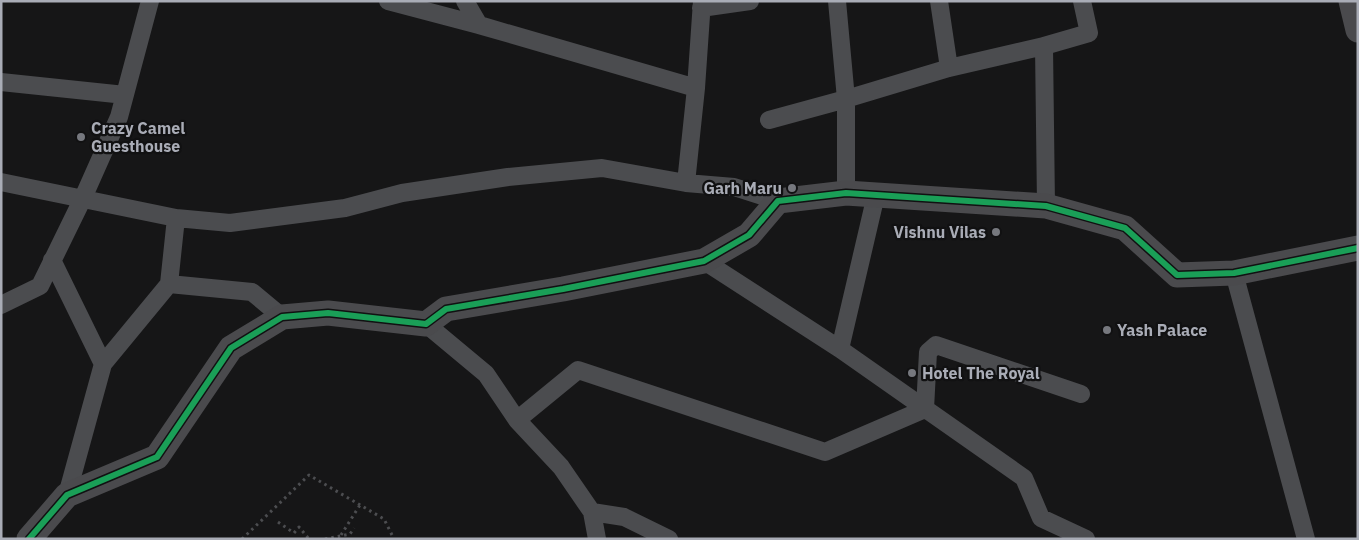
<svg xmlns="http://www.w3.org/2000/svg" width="1359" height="540" font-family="'IBM Plex Sans',sans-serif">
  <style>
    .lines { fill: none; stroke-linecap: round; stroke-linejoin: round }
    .path { stroke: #4c4d50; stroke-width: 3; stroke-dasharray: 2.5 4; stroke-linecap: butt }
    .street { stroke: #4b4c4f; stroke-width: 18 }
    .secondary { stroke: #4a4a4d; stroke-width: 25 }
    .cycleway-casing { stroke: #111112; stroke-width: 9 }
    .cycleway { stroke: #1a9f57; stroke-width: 6 }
    .poi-dot { fill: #76787e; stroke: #111112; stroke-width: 2 }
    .labels { text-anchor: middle; stroke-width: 4.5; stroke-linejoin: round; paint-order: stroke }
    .poi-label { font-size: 16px; font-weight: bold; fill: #a9acb6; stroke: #111112; text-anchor: start }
  </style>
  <rect width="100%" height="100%" fill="#161617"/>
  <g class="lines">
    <path class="path" d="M278,522L294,533L299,527L309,539
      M341,535L360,505
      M242,539L309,475L384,519L394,539
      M325,539L350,534L354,528"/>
    <path class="street" d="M388,1L479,25
      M465,1L479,25L696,88L686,183
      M939,1L949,68
      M701,8L750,1
      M1044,46L1089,33L1082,1
      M1,82L125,95
      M696,88L702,1
      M769,120L846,99L837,1
      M1,182L176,218L230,223L345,208L402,193L508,177L602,168L686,183L734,187L778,201
      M846,193V99L949,68L1044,46L1046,206
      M52,260L103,364L67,495
      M704,261L840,349L1024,478L1041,518L1086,539
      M1234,273L1306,539
      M169,284L252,292L282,317
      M1,305L40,286L83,198L119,117L150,1
      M426,324L486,374L517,420L561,467L592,512L597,539
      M840,349L876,195
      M103,364L169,284L176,218
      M517,420L578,370L825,452L925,409L928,352L936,345L1081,394
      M592,512L624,517L669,539"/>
    <path class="secondary" d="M1351,1L1358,30
      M29,539L67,495L157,457L231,348L282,317L328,313L426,324L446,309L563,289L704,261L749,235L778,201L846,193L1046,206L1125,228L1177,275L1234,273L1358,248"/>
    <defs>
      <path id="cycleway" d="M29,539L67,495L157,457L231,348L282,317L328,313L426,324L446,309L563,289L704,261L749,235L778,201L846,193L1046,206L1125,228L1177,275L1234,273L1358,248"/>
    </defs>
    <use href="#cycleway" class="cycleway-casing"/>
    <use href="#cycleway" class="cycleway"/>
  </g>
  <g class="poi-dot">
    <circle cx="81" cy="137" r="5"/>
    <circle cx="792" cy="188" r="5"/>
    <circle cx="996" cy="232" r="5"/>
    <circle cx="1107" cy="330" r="5"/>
    <circle cx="912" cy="373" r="5"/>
  </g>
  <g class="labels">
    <g class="poi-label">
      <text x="91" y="134">Crazy Camel<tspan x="91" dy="18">Guesthouse</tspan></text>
      <text x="782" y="194" text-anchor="end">Garh Maru</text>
      <text x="986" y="238" text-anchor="end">Vishnu Vilas</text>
      <text x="1117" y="336">Yash Palace</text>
      <text x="922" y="379">Hotel The Royal</text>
    </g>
  </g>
  <rect width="1359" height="540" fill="none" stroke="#a9acb6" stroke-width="5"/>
</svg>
